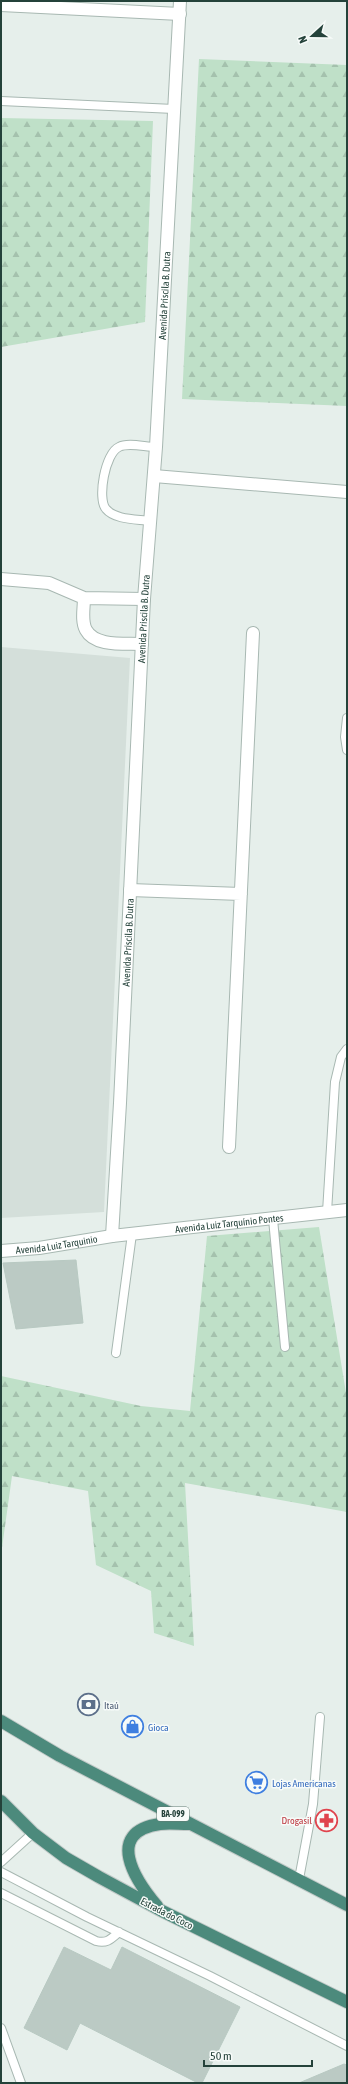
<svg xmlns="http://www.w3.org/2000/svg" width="348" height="2084" font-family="'Asap Condensed',sans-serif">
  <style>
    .built { fill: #d4dfda }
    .forest { fill: url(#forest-firs) }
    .building { fill: #bbcac4; stroke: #b8c9c2 }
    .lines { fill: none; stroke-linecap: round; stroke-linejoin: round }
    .service-casing { stroke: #a8b8b2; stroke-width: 10 }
    .minor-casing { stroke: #a8b8b2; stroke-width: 14 }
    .tertiary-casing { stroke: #a8b8b2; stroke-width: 14 }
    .trunk-casing { stroke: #c2cac8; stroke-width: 14 }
    .service { stroke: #fff; stroke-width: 8 }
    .minor { stroke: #fff; stroke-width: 12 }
    .tertiary { stroke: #fff; stroke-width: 12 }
    .trunk { stroke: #4c8a7c; stroke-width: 12 }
    .labels { text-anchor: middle; stroke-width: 3; stroke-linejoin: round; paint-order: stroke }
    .shield { fill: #f7fbf9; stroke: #637a73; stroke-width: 1 }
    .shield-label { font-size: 9px; font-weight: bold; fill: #24423a }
    .street-label { font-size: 10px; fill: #24423a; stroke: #f7fbf9 }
    .service-label { font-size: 10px; fill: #4e5e75; stroke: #f7fbf9; text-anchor: start }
    .shop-label { font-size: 10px; fill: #366cbe; stroke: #f7fbf9; text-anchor: start }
    .health-label { font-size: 10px; fill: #be3a42; stroke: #f7fbf9; text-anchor: end }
  </style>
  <defs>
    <pattern id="forest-firs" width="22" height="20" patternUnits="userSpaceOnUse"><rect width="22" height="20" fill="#bfe0c8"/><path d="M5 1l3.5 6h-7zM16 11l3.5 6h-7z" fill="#a4c1ad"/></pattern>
  </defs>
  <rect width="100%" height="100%" fill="#e6efeb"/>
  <path class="built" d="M1,647L130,658L104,1212L1,1218Z"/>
  <path class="forest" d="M199,59L347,65V406L182,399Z
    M1,118L153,121L145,322L1,347Z
    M319,1227L346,1393L347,1512L185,1483L194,1646L154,1633L151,1591L96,1565L88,1491L12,1476L1,1555V1376L141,1406L190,1411L207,1236Z"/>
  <path class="building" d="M76,1260L83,1323L16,1329L3,1263Z
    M64,1947L111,1970L122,1947L240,2007L202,2083H198L80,2023L67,2050L24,2028Z
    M344,2064L347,2065V2083H299Z"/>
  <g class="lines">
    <defs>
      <path id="service" d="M1,101L174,109
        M150,521C137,519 115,520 106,509C97,499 105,453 119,447C128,442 145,447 156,447
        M347,718L345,737L347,750
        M327,1212L335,1082L341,1057L347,1049
        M273,1219L285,1347
        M116,1353L132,1234
        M1,1862L33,1833
        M1,1872L87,1917L210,1976L347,2046
        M299,1879L313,1804L320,1717
        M1,1893L96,1941C107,1944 111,1939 119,1932
        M1,2028L21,2083"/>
      <path id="minor" d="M1,5L180,14
        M154,476L347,492
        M1,579L49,583L84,598L144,599
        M84,598C84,608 81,621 86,630C95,647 125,643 142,644
        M130,890L241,894
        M229,1147L253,633"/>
      <g id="tertiary">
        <path id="s1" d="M112,1236L120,1103L144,599L156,447L180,1"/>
        <path id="s2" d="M1,1251L39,1248L112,1236L347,1210"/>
      </g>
      <path id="trunk" d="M1,1721L60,1756L347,1905
        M1,1801L33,1833L66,1858L99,1877L162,1911L347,2002
        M157,1906C135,1880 104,1832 160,1824C169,1823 179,1824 188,1824"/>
    </defs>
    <use href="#service" class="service-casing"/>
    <use href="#minor" class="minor-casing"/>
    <use href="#tertiary" class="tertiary-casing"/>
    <use href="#trunk" class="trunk-casing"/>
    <use href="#service" class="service"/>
    <use href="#minor" class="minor"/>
    <use href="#tertiary" class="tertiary"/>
    <use href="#trunk" class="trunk"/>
  </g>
  <defs>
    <symbol id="bank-ring" viewBox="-11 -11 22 22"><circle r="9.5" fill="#f7fbf9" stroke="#5c6f8a" stroke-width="1.5"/><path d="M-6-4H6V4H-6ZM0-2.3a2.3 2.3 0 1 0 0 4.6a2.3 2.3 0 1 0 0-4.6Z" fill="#5c6f8a"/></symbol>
    <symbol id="shop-ring" viewBox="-11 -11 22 22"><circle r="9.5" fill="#f7fbf9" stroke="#3f7fe0" stroke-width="1.5"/><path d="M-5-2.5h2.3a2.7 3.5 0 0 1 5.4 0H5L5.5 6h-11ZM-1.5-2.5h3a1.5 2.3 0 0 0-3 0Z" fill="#3f7fe0"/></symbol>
    <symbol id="supermarket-ring" viewBox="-11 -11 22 22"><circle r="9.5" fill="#f7fbf9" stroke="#3f7fe0" stroke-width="1.5"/><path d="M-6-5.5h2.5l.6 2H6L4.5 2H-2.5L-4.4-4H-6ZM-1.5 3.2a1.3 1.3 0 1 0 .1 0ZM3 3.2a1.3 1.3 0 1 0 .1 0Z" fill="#3f7fe0"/></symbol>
    <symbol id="pharmacy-ring" viewBox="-11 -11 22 22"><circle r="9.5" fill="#f7fbf9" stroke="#e0444e" stroke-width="1.5"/><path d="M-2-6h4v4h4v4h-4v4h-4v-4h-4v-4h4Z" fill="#e0444e"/></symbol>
  </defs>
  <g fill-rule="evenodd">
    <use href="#bank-ring" x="76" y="1692" width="25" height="25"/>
    <use href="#shop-ring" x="120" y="1714" width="25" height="25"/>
    <use href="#supermarket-ring" x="244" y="1770" width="25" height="25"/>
    <use href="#pharmacy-ring" x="314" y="1808" width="25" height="25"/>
  </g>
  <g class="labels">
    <rect class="shield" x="157" y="1807" width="32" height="14" rx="3"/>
    <g class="shield-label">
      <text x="173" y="1817">BA-099</text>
    </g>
    <g class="street-label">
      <text dy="4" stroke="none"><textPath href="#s1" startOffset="942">Avenida Priscila B. Dutra</textPath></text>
      <text dy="4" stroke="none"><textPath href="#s1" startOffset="618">Avenida Priscila B. Dutra</textPath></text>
      <text dy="4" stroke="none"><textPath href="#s1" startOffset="294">Avenida Priscila B. Dutra</textPath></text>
      <text dy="4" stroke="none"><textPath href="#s2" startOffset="230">Avenida Luiz Tarquínio Pontes</textPath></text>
      <text dy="4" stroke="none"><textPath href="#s2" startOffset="56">Avenida Luiz Tarquinio</textPath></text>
      <text transform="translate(167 1913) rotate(27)" y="4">Estrada do Coco</text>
    </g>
    <g class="service-label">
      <text x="104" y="1709">Itaú</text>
    </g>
    <g class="shop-label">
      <text x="148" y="1731">Gioca</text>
      <text x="272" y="1787">Lojas Americanas</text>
    </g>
    <g class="health-label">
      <text x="312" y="1824">Drogasil</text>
    </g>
  </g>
  <rect width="348" height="2084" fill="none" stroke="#24423a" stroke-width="4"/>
  <g transform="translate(312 36) rotate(249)" stroke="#f7fbf9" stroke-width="3" paint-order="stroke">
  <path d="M0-3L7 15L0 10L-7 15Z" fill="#24423a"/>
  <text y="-6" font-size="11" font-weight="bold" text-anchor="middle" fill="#24423a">N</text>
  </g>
  <path d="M204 2060v6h108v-6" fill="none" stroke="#24423a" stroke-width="2"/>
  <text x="210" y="2060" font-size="12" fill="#24423a" stroke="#f7fbf9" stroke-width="3" paint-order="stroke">50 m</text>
</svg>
